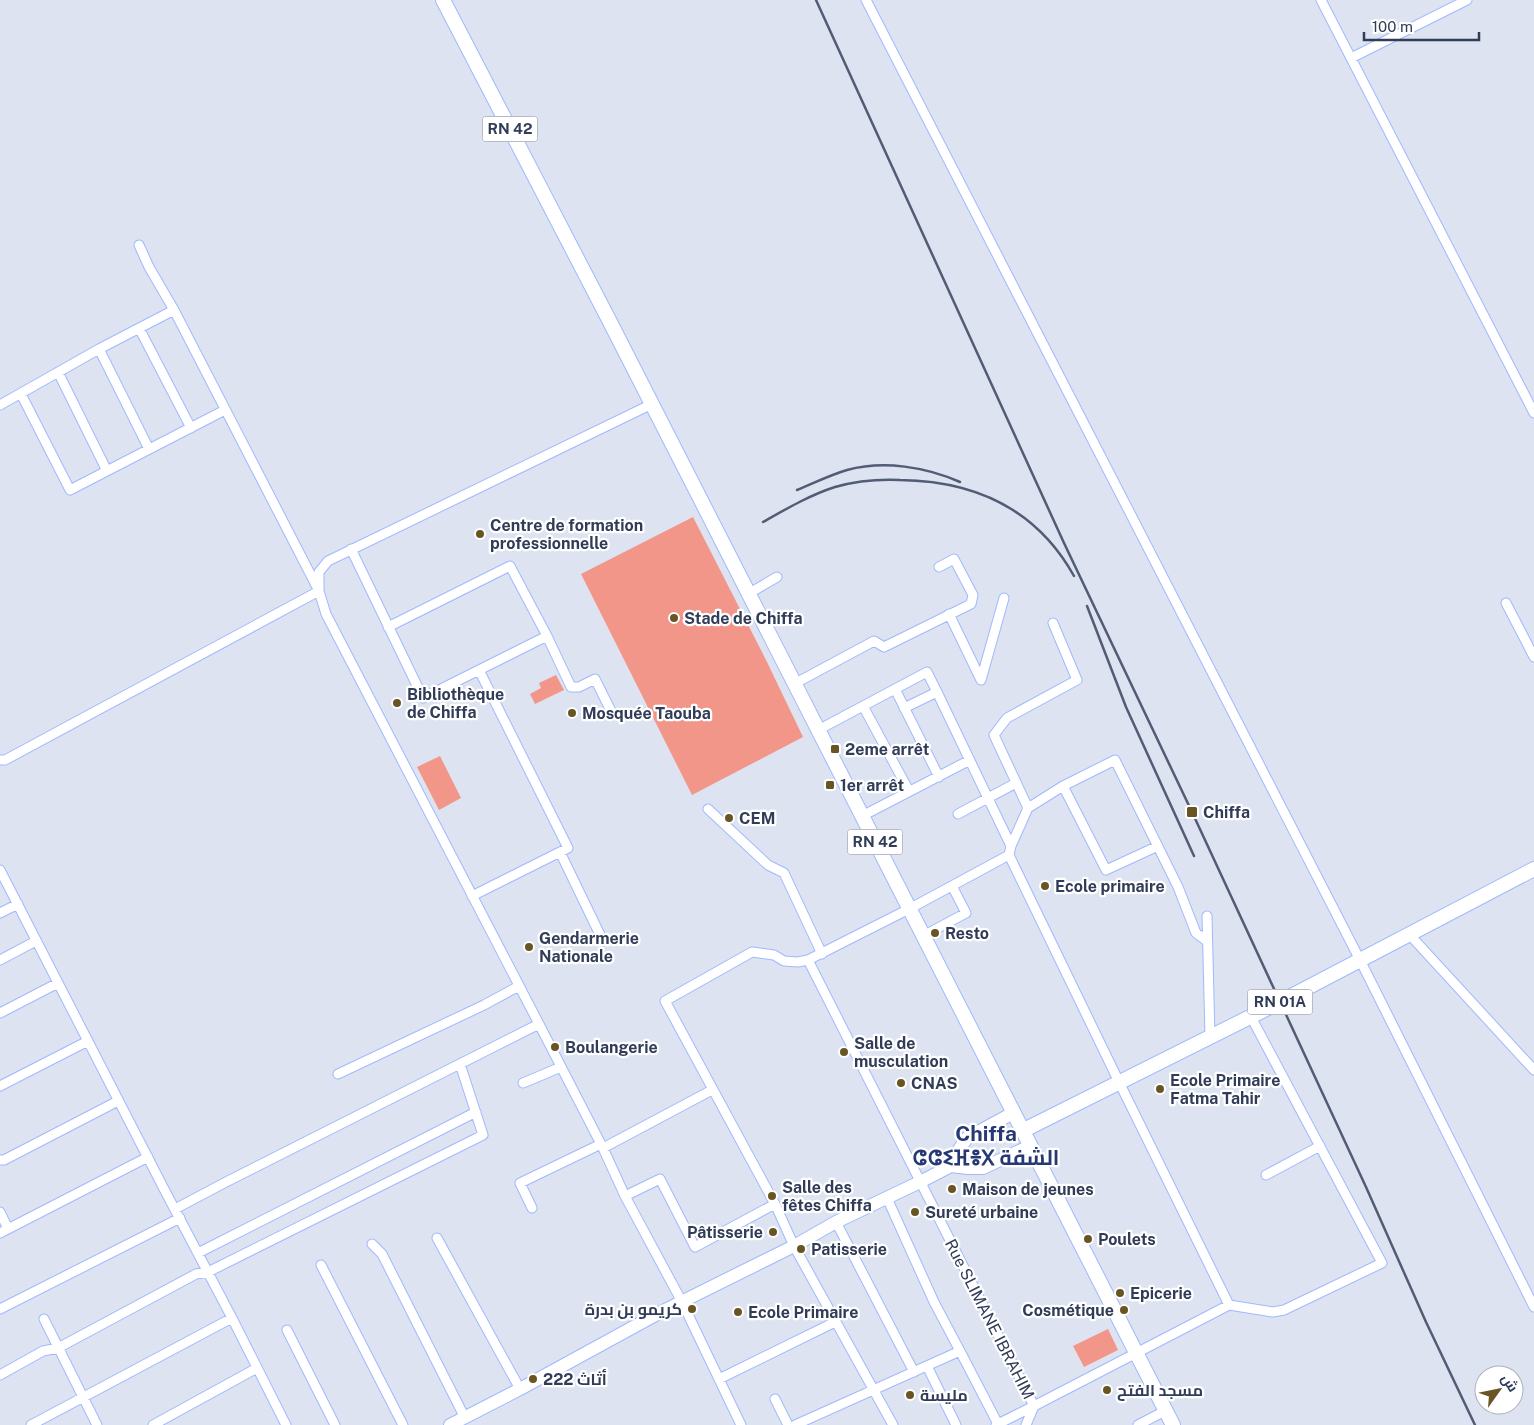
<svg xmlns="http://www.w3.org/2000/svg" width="1534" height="1425" font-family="'Public Sans',Cairo,'Noto Sans Tifinagh',sans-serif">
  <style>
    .green { fill: #f3968a }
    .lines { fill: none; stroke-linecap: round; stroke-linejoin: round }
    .minor-casing { stroke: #9fb9fe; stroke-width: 11 }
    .secondary-casing { stroke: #9fb9fe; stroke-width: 14 }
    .primary-casing { stroke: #9fb9fe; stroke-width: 16 }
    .minor { stroke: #fff; stroke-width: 9 }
    .secondary { stroke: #fff; stroke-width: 12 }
    .primary { stroke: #fff; stroke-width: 14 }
    .rail { stroke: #525c75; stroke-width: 2.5 }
    .poi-dot { fill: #685523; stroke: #fff; stroke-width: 2 }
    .labels { text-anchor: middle; stroke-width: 4.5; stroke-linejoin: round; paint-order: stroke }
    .shield { fill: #fff; stroke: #6f768a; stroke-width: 1 }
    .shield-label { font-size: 15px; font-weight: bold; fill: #313c58 }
    .poi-label { font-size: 16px; font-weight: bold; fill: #313c58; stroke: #fff; text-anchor: start }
    .street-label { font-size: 16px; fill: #313c58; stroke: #fff }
    .district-label { font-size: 21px; font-weight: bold; fill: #273974; stroke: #fff }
  </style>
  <rect width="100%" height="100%" fill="#dde3f1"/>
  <path class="green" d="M693,517L767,662L803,737L692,795L581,574Z
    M556,675L564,690L535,704L530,694L541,688L539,683Z
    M440,756L461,798L439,810L417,767Z
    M1108,1329L1118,1350L1084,1367L1073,1346Z"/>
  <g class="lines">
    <defs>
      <path id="minor" d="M866,0L1360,960L1534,1307
        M1321,0L1534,413
        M1351,58L1467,0
        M139,245L149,267L174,310
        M139,328L191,428
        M99,349L149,449
        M58,372L107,471
        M21,394L70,490L225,410
        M652,404L328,561L319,572V591L326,614L539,1024L603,1148L625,1196L682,1302L741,1425
        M0,405L99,349L174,310L319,591L5,760H0
        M351,549L423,698L479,670L568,848L472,896
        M748,594L777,577
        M1506,603L1534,657
        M949,614L981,680
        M388,627L510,566L547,636L479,670
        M547,636L571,687H579L595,679L611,711
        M981,680L1004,598
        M794,684L874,641L884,647L971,604L973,595L954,559L939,567
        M895,689L927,672L937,692
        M863,706L909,791
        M904,708L937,692L1011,846
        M818,730L895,689L939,777
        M1063,786L1106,870L1158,846
        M1028,808L994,735L1007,718L1077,680L1053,623
        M708,809L768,865L784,873L822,954
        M958,814L1016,783
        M862,816L970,760
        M560,852L603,941
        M1009,855L1011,846L1028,808L1063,786L1115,760L1178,887L1196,933L1207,941
        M0,870L164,1189L232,1318L286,1425
        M0,913L18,904
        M1207,916L1210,1038
        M1409,934L1534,1070
        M923,936L966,913L952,886
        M0,960L36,941
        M808,960L1034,1406L1229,1305L1119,1082L1009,855L909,909L808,960L798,962L784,961L774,955L752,952L665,1001L775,1204L794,1246L893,1425
        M0,1013L58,983
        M338,1074L484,1005L519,986
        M523,1083L561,1067
        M0,1086L88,1041
        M603,1148L712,1090
        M0,1160H4L118,1101
        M1266,1175L1320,1146
        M625,1196L660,1179L695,1247L775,1204
        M887,1198L934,1302L960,1351
        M532,1208L520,1183L601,1144
        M175,1209L226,1182L539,1024
        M0,1212L8,1229
        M836,1222L914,1372
        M0,1233L148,1157
        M437,1238L520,1389
        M372,1244L382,1254L465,1418
        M198,1253L476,1112
        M321,1265L403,1425
        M1229,1305L1273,1312L1284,1310L1382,1263L1251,1017
        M0,1309L180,1218
        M44,1319L97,1425
        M287,1330L335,1425
        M927,1366L956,1425
        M0,1375L43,1351L58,1348L196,1274L208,1272L483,1135L460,1064
        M719,1379L835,1322
        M775,1399L788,1425
        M31,1425L232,1318
        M153,1425L257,1368
        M795,1425L960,1351L998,1424
        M996,1425L1034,1406
        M1026,1425L1034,1406
        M1138,1425L1165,1411"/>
      <path id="secondary" d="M951,1166L968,1168H983L1030,1146
        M450,1425L520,1389L659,1313L794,1246L836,1222L920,1182L951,1166L958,1151L967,1138L1013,1113"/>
      <path id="primary" d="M443,0L609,320L1173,1425
        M1022,1131L1280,1002L1534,869"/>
    </defs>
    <use href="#minor" class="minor-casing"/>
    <use href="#secondary" class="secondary-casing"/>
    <use href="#primary" class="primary-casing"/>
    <use href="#minor" class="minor"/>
    <use href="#secondary" class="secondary"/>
    <use href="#primary" class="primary"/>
    <path class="rail" d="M816,0L1064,543L1192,812L1366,1187L1426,1322L1475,1425
      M797,490C814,483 830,475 847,470C884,460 926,467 960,482
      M763,522C786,509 810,495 835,487C856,481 878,479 900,480C975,481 1036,508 1074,576
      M1087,606L1126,707L1194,856"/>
  </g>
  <g class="poi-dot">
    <circle cx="480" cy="534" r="5"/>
    <circle cx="674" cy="618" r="5"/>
    <circle cx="397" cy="703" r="5"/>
    <circle cx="572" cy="713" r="5"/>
    <rect x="830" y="744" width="10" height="10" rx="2.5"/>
    <rect x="825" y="780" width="10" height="10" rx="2.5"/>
    <rect x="1186" y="806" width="12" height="12" rx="2.5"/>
    <circle cx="729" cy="818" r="5"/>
    <circle cx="1045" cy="886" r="5"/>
    <circle cx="935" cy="933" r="5"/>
    <circle cx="529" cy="947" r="5"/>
    <circle cx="555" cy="1047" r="5"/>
    <circle cx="844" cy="1052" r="5"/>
    <circle cx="901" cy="1083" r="5"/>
    <circle cx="1160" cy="1089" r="5"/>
    <circle cx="952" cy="1189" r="5"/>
    <circle cx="772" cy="1196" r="5"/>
    <circle cx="915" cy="1212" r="5"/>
    <circle cx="773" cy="1232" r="5"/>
    <circle cx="1088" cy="1239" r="5"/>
    <circle cx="801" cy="1249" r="5"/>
    <circle cx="1120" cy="1293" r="5"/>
    <circle cx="692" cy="1309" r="5"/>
    <circle cx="1124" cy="1310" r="5"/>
    <circle cx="738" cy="1312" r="5"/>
    <circle cx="533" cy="1379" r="5"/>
    <circle cx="1107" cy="1390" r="5"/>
    <circle cx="910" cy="1395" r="5"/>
  </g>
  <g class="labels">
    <g class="shield">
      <rect x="482.5" y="116.5" width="55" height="25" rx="4"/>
      <rect x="847.5" y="829.5" width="55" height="25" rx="4"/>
      <rect x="1247.5" y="989.5" width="65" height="25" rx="4"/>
    </g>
    <g class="shield-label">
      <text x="510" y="134">RN 42</text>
      <text x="875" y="847">RN 42</text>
      <text x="1280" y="1007">RN 01A</text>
    </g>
    <g class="poi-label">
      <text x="490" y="531">Centre de formation<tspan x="490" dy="18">professionnelle</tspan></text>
      <text x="684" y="624">Stade de Chiffa</text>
      <text x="407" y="700">Bibliothèque<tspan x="407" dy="18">de Chiffa</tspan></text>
      <text x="582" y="719">Mosquée Taouba</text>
      <text x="845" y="755">2eme arrêt</text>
      <text x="840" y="791">1er arrêt</text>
      <text x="1203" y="818">Chiffa</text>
      <text x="739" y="824">CEM</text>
      <text x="1055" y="892">Ecole primaire</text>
      <text x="945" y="939">Resto</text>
      <text x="539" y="944">Gendarmerie<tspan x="539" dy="18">Nationale</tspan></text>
      <text x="854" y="1049">Salle de<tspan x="854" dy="18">musculation</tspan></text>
      <text x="565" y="1053">Boulangerie</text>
      <text x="1170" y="1086">Ecole Primaire<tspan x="1170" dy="18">Fatma Tahir</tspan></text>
      <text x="911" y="1089">CNAS</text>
      <text x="782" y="1193">Salle des<tspan x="782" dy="18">fêtes Chiffa</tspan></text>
      <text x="962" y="1195">Maison de jeunes</text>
      <text x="925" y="1218">Sureté urbaine</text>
      <text x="763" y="1238" text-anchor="end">Pâtisserie</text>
      <text x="1098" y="1245">Poulets</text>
      <text x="811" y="1255">Patisserie</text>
      <text x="1130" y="1299">Epicerie</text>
      <text x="682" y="1315" text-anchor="end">كريمو بن بدرة</text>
      <text x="1114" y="1316" text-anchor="end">Cosmétique</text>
      <text x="748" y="1318">Ecole Primaire</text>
      <text x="543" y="1385">أثاث 222</text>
      <text x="1117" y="1396">مسجد الفتح</text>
      <text x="920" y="1401">مليسة</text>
    </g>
    <g class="street-label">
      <text transform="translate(990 1319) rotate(63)" y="6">Rue SLIMANE IBRAHIM</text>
    </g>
    <g class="district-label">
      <text x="986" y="1141">Chiffa<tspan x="986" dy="24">ⵛⵛⵉⴼⴻⵝ الشفة</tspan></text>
    </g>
  </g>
  <g transform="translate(1499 1390) rotate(57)"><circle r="24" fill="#ffffff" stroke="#adb1bc"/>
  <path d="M0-4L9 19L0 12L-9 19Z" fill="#685523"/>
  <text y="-8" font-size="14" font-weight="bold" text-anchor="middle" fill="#313c58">ش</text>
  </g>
  <path d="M1364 32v8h115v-8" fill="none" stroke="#313c58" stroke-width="2.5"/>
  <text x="1372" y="32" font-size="15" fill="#313c58" stroke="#ffffff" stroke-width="4" paint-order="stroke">100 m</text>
</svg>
